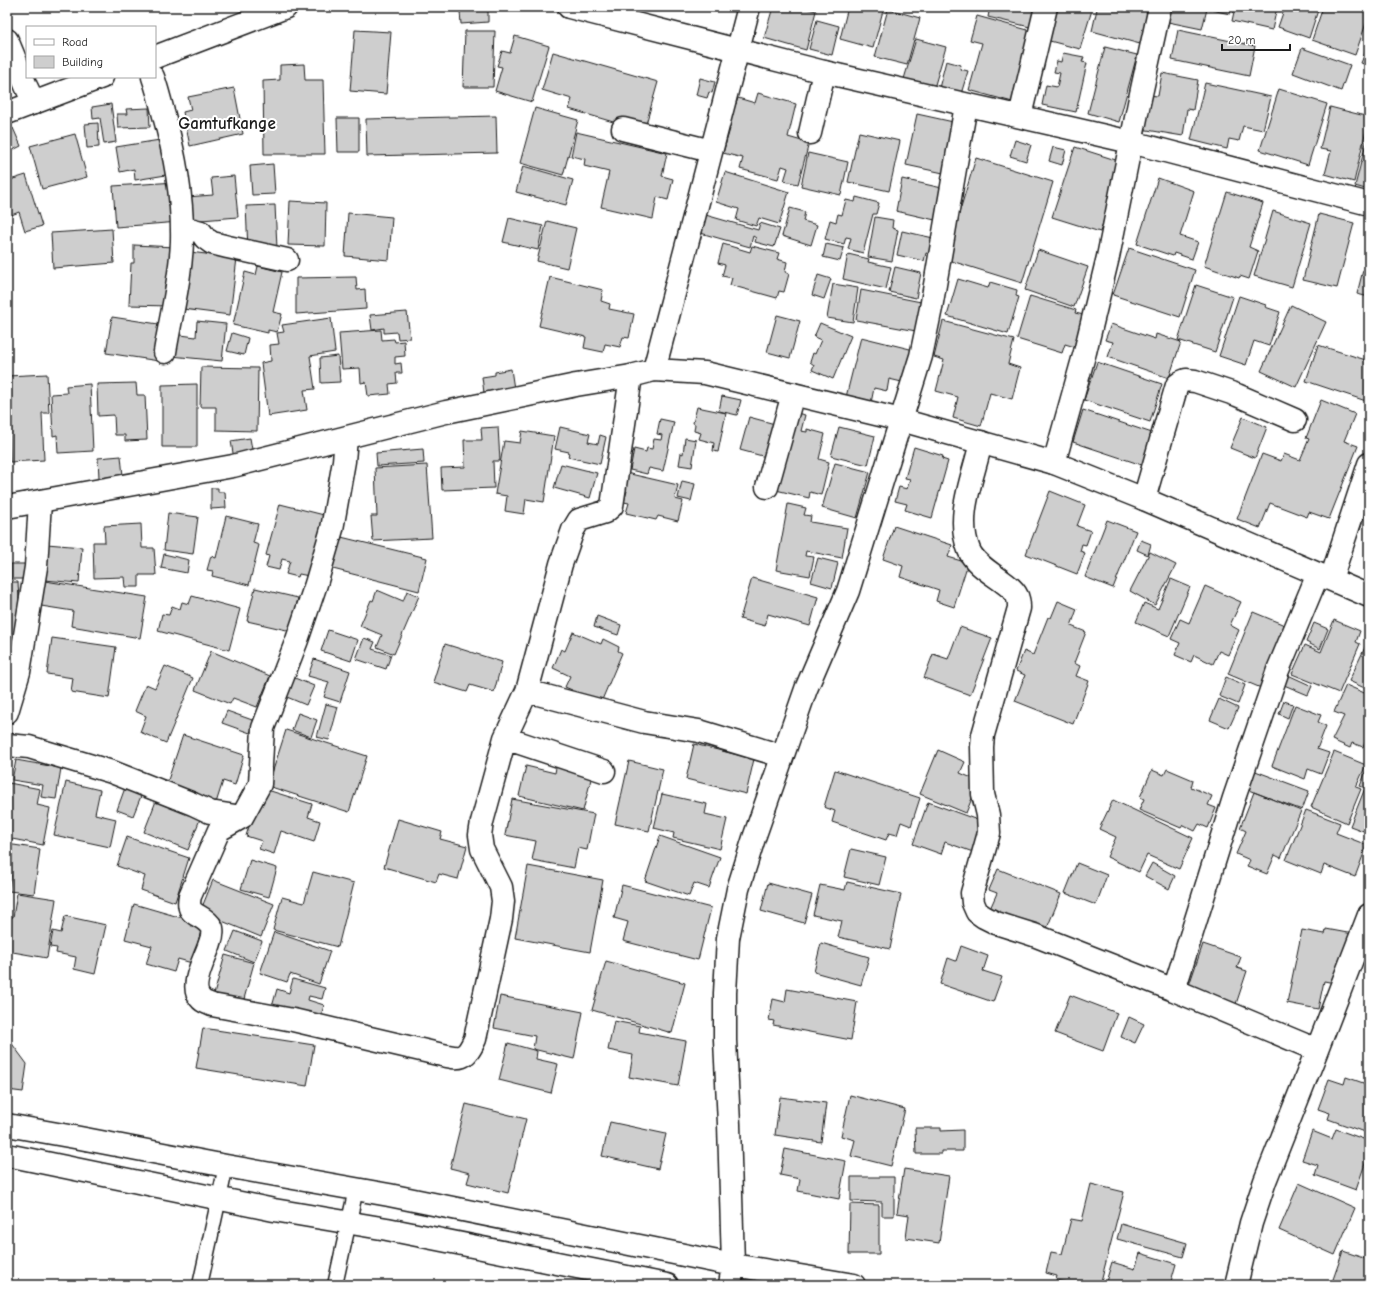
<svg xmlns="http://www.w3.org/2000/svg" width="1376" height="1292" font-family="'Comic Neue',sans-serif">
  <style>
    .building { fill: #cecece; stroke: #1c1c1c }
    .lines { fill: none; stroke-linecap: round; stroke-linejoin: round }
    .lane-casing { stroke: #1c1c1c; stroke-width: 17 }
    .street-casing { stroke: #1c1c1c; stroke-width: 25 }
    .secondary-casing { stroke: #1c1c1c; stroke-width: 25 }
    .highway-casing { stroke: #1c1c1c; stroke-width: 25 }
    .lane { stroke: #fff; stroke-width: 14 }
    .street { stroke: #fff; stroke-width: 22 }
    .secondary { stroke: #fff; stroke-width: 22 }
    .highway { stroke: #fff; stroke-width: 22 }
    .labels { text-anchor: middle; stroke-width: 4; stroke-linejoin: round; paint-order: stroke }
    .quarter-label { font-size: 17px; font-weight: bold; fill: #1c1c1c; stroke: #fff }
  </style>
  <rect width="100%" height="100%" fill="#fff"/>
  <filter id="ink" filterUnits="userSpaceOnUse"><feTurbulence type="fractalNoise" baseFrequency=".025" numOctaves="2"/><feDisplacementMap in="SourceGraphic" scale="8" xChannelSelector="R" yChannelSelector="G"/><feConvolveMatrix kernelMatrix="1 2 1 2 8 2 1 2 1" color-interpolation-filters="sRGB"/></filter>
  <g filter="url(#ink)">
    <path class="building" d="M773,7H802L816,11L806,50L764,38Z
      M848,7H884L873,48L840,39Z
      M990,7H1039L1034,28L988,17Z
      M1059,7H1081L1092,10L1080,49L1046,40L1055,9L1058,10Z
      M1092,7H1150L1140,44L1092,31L1097,9Z
      M1171,7H1232L1230,14L1207,9L1202,29L1168,22Z
      M1235,7H1277L1272,30L1232,21Z
      M1285,7H1319L1309,38L1278,27Z
      M1323,7H1369V15L1355,55L1312,40Z
      M488,9V22L461,24L460,11Z
      M888,9L920,18L907,65L875,57Z
      M977,16L1035,32L1016,103L969,90L982,43L970,40Z
      M817,20L839,26L832,55L809,49Z
      M355,30L391,32L386,94L350,91Z
      M1178,30L1255,46L1249,76L1172,60Z
      M465,31H495L493,87H463Z
      M515,36L549,46L532,102L495,91L502,67L497,66L502,51L510,53Z
      M916,39L946,47L934,88L904,79Z
      M1369,43V66L1361,63Z
      M1105,47L1137,55L1119,122L1088,113Z
      M1302,48L1350,65L1341,91L1293,73Z
      M553,52L658,82L644,131L569,109L572,99L542,90Z
      M1063,53L1084,57L1082,62L1087,63L1076,112L1042,105L1046,85L1057,87L1060,73L1054,72L1057,61L1061,62Z
      M946,61L961,65L960,69L968,71L961,94L939,88Z
      M304,64L305,80H323L325,154H264L263,81L280,80V65Z
      M1162,73L1198,80L1193,110L1187,109L1183,136L1141,129L1147,95L1158,96Z
      M700,78L715,82L712,93L709,92L707,98L696,95Z
      M1205,83L1271,97L1263,130L1243,126L1239,141L1229,139L1227,149L1191,140Z
      M234,88L243,134L190,146L183,112L191,110L188,97Z
      M1279,89L1327,104L1308,165L1260,150Z
      M758,93L796,104L788,137L809,143L798,184L784,181L788,168L782,166L778,179L740,169L743,158L723,153L730,129L727,128L734,104H736L738,98L755,103Z
      M111,104L116,142L104,144L100,118L93,119L92,107Z
      M1330,107L1369,117L1354,182L1325,174L1331,151L1320,149Z
      M149,108L150,127L118,128L117,114H127L126,109Z
      M535,108L578,120L563,175L520,163Z
      M917,114L958,123L948,174L906,165Z
      M496,116L497,153L367,156L366,119Z
      M337,118H359V152H338Z
      M98,123L99,147L87,148L85,124Z
      M13,128L21,146L7,153V131Z
      M1369,131V190L1355,186Z
      M576,132L667,153L662,176L673,179L668,200L657,197L653,219L601,207L609,172L584,166L585,159L571,156Z
      M859,132L900,141L889,191L848,182Z
      M75,134L87,177L42,189L30,146Z
      M160,140L166,175L135,180L134,169L120,172L116,147Z
      M1015,140L1031,145L1026,161L1010,156Z
      M1053,147L1066,150L1062,165L1049,161Z
      M1075,147L1122,162L1100,232L1052,217Z
      M808,153L848,162L841,195L801,186Z
      M976,158L1053,182L1022,283L945,259Z
      M273,164L275,194L252,195L250,166Z
      M523,166L573,180L566,205L516,192Z
      M7,171L10,180L26,175L42,226L25,231L19,212L9,216L7,211Z
      M725,172L789,192L779,224L759,218L756,226L736,220L739,209L716,202Z
      M234,176L238,217L189,221L187,197L213,195L211,178Z
      M1158,178L1194,191L1180,236L1198,242L1192,259L1174,253L1173,256L1137,244Z
      M902,179L942,188L935,220L896,211Z
      M176,182L179,222L116,227L113,186Z
      M1227,192L1263,203L1249,247L1258,251L1249,279L1240,276L1239,278L1204,266Z
      M856,197L879,203L876,214H873L863,253L848,249L851,238L846,237L844,244L825,239L830,220L836,222L838,214L842,215L846,200L855,202Z
      M290,201L326,203L325,246L288,245Z
      M275,205L277,248L248,250L246,206Z
      M790,208L805,212L803,221L817,225L811,245L782,236Z
      M1273,211L1311,223L1292,287L1254,276Z
      M348,213L392,217L389,260L345,256Z
      M702,214L758,230L760,223L780,229L774,247L755,242L756,238L753,236L750,247L697,232Z
      M1319,214L1354,223L1337,288L1303,280Z
      M875,217L893,220L892,228L898,230L892,261L868,257Z
      M509,218L543,226L538,250L503,242Z
      M547,221L576,228L567,268L537,261Z
      M112,229L114,263L53,268L51,233Z
      M902,231L938,239L934,255L926,253L924,261L897,255Z
      M723,244L750,252L752,246L779,253L777,259L787,262L785,272L789,274L784,292L779,291L777,298L730,285L732,278L722,276L725,265L718,263Z
      M826,244L844,248L840,261L823,257Z
      M134,245L175,247L169,306L129,305L131,263H134Z
      M1129,248L1195,270L1180,317L1113,295Z
      M1038,250L1088,267L1074,307L1025,290Z
      M190,252L237,258L230,315L183,309Z
      M848,254L869,259L868,262L891,267L886,289L843,279Z
      M258,266L282,272L273,312L282,314L277,332L268,330V333L233,325L245,272L256,275Z
      M895,267L921,273L916,298L889,292Z
      M1363,270L1369,272V297L1357,294Z
      M818,275L831,279L824,299L812,295Z
      M356,277L357,290L365,289L366,309L296,314V278Z
      M550,277L603,290L601,301L610,304L609,309L634,314L629,338L623,337L620,347L605,344L603,352L584,348L586,337L539,326Z
      M958,279L988,288L990,282L1017,290L1016,296L1019,297L1008,334L947,316Z
      M833,284L858,288L853,322L827,318Z
      M1196,285L1233,297L1215,352L1178,340Z
      M861,290L921,302L916,331L856,320Z
      M1030,296L1076,310L1075,313L1088,316L1078,348L1065,344L1062,353L1017,339Z
      M1239,296L1266,305L1265,307L1280,312L1269,346L1254,341L1246,365L1219,356Z
      M1291,305L1326,322L1296,387L1261,371Z
      M407,312L410,338L398,339L397,332L384,333V328L372,330L370,315Z
      M777,315L800,321L790,358L767,352Z
      M112,317L165,325L159,361L106,353Z
      M331,318L335,352L310,356L315,389L304,390L307,410L268,416L261,363L271,361L270,345L279,344L277,333L284,332L282,325Z
      M197,321L226,324L222,361L171,356L173,334L196,337Z
      M943,321L1014,340L1008,364L1020,368L1012,399L990,393L981,426L953,418L958,397L936,391L944,360L934,357Z
      M820,323L851,336L833,379L812,370L814,365L810,362L813,353L815,354L821,340L814,337Z
      M1111,324L1155,339L1156,334L1181,342L1169,378L1108,357L1113,342L1105,340Z
      M381,330L382,340L394,339L395,342L404,341L405,356L395,357V364L401,363L402,373H396L397,383L389,384L390,394L368,396L366,382L361,383L360,368L342,369L339,333Z
      M232,333L248,338L244,355L227,351Z
      M861,337L914,350L906,383L889,379L887,391L874,388L871,403L846,397Z
      M1318,345L1369,361V402L1306,381Z
      M338,356L340,382L321,383L320,358Z
      M1097,362L1162,384L1150,422L1084,400Z
      M201,367L258,368L257,431L216,430V407H200Z
      M511,369L514,389L484,393L482,377L495,375V372Z
      M47,374L49,413H42L44,460L10,462L7,376Z
      M136,383L137,395H145L147,440L125,441V435H115L114,415L98,416L97,384Z
      M90,384L93,451L58,453L57,435L53,436L51,394L67,393L66,386Z
      M197,384V447H162V385Z
      M722,396L741,400L737,415L719,411Z
      M1321,400L1355,414L1344,441L1358,446L1329,519L1309,512L1307,517L1270,503L1260,528L1237,519L1262,454L1281,461L1284,454L1300,460L1309,439L1306,438Z
      M697,407L726,413L718,452L713,451L714,443L699,439L701,433L694,431L695,424L693,423Z
      M1083,410L1158,435L1148,467L1073,442Z
      M792,412L805,415L801,431L807,432V429L825,434L819,459L829,462L821,495L810,492L809,498L776,490Z
      M749,417L775,424L766,457L740,450Z
      M1243,417L1267,427L1255,458L1230,448Z
      M660,419L674,422L663,471L649,468L647,474L630,470L634,449L646,452L647,448L652,449L654,439L661,440L662,435L657,434Z
      M498,427L500,461H493L494,488L442,490L441,468L465,467L464,440H482L481,428Z
      M560,427L590,434L588,442L598,444L600,435L606,437L600,464L568,457L569,452L555,449Z
      M839,427L875,436L868,465L831,456Z
      M522,431L554,436L544,502L526,499L524,514L505,511L507,496L495,494L504,441L520,443Z
      M250,438L253,455L234,459L231,441Z
      M685,438L696,440L692,467L679,465L681,453L683,454Z
      M914,447L943,456L942,459L948,461L932,518L905,510L907,504L895,501L899,487L907,489L910,479L905,478Z
      M423,449L424,463L377,466L376,453Z
      M121,456L123,476L99,478L98,458Z
      M835,463L870,472L857,518L822,508Z
      M561,464L597,473L590,498L554,488Z
      M427,465L432,538L373,541L371,516H377L375,468Z
      M626,473L678,485L675,499L683,501L678,521L658,516L656,520L626,513L629,503L624,502L627,491L622,490Z
      M682,481L695,484L691,501L678,498Z
      M211,488H218V492H225L226,508L211,509Z
      M1050,491L1085,505L1077,526L1091,531L1086,545L1082,544L1080,551L1085,553L1077,574L1026,554Z
      M280,504L324,515L309,576L299,574L298,577L286,574L290,561L282,559L279,570L266,567L269,556L266,555Z
      M788,504L806,508L804,515L811,516L810,522L847,528L842,558L806,551L805,556L814,557L810,576L776,570Z
      M168,513L198,517L193,554L164,550Z
      M226,516L258,524L253,543L259,545L249,585L212,576L213,571L207,570L211,556L216,558Z
      M1107,520L1136,531L1113,588L1085,577Z
      M141,524L142,548H154L156,575H139V587H125L124,577L94,578L93,542H105L104,526Z
      M894,526L952,545L948,557L968,563L954,607L936,601L939,590L900,577L903,566L883,559Z
      M337,536L427,558L419,591L329,568Z
      M1141,540L1151,544L1148,555L1137,550Z
      M47,544L82,547L79,583L44,580Z
      M1150,552L1176,565L1155,605L1130,591Z
      M164,554L189,560L187,573L161,568Z
      M818,558L838,563L832,588L811,582Z
      M11,564H26V579H11Z
      M7,577V582H18L21,636L7,637Z
      M752,578L818,597L810,626L768,614L765,626L740,619Z
      M1171,579L1190,587L1169,636L1136,622L1144,603L1158,609Z
      M45,581L147,597L140,638L71,626L73,611L41,606Z
      M1205,586L1241,602L1230,625L1239,630L1228,655L1219,651L1213,664L1194,655L1191,662L1175,655L1180,643L1171,639L1180,619L1189,623Z
      M255,588L298,598L291,631L247,621Z
      M377,590L403,601L407,591L419,596L394,654L377,647L382,635L360,626L371,600L373,601Z
      M192,596L240,609L229,650L158,631L162,614L169,615L172,606L180,609L182,602L189,604Z
      M1058,601L1077,609L1071,626L1086,632L1074,663L1080,666L1076,676L1089,681L1073,724L1015,701L1025,675L1016,671L1024,651L1033,655L1048,617L1051,618Z
      M1253,612L1287,626L1261,688L1228,674Z
      M597,616L621,625L618,635L594,627Z
      M1334,620L1360,631L1356,642L1360,644L1339,693L1292,674L1305,645L1321,652Z
      M1314,623L1328,629L1320,649L1306,642Z
      M960,627L992,638L970,695L924,678L933,654L948,659Z
      M328,630L358,640L351,661L321,651Z
      M573,632L601,644L603,639L619,647L618,651L622,653L599,707L570,694L572,690L565,687L570,676L553,668L561,649L565,651Z
      M52,638L116,647L109,698L71,692L73,678L47,674Z
      M364,638L375,642L372,649L391,655L386,669L356,659Z
      M1369,639V690L1349,681Z
      M445,644L502,662L494,692L470,685L467,692L433,682Z
      M211,651L270,676L257,707L233,698L230,704L195,690Z
      M314,659L350,671L340,702L324,697L329,682L308,676Z
      M165,666L193,678L166,743L140,732L146,716L135,711L146,684L155,688Z
      M1288,675L1312,686L1308,695L1284,685Z
      M290,676L314,686L306,705L282,695Z
      M1226,677L1245,685L1238,704L1219,696Z
      M1346,685L1369,695V735L1363,747L1352,743L1350,748L1332,740L1344,716L1334,712Z
      M1219,699L1238,708L1229,728L1210,720Z
      M1284,701L1293,704L1288,718L1279,714Z
      M326,704L338,707L329,740L317,737Z
      M1295,705L1321,715L1318,722L1326,726L1317,749L1329,753L1321,774L1308,769L1305,779L1272,766Z
      M227,711L255,721L250,733L222,723Z
      M298,713L317,720L311,737L292,730Z
      M286,730L367,756L349,812L268,786Z
      M183,735L244,755L235,785L223,781L216,803L166,786Z
      M694,744L754,759L746,794L686,779Z
      M938,750L965,762L960,773L979,781L966,813L920,794Z
      M1334,752L1366,765L1356,787L1361,789L1347,823L1311,807Z
      M16,760L61,768L56,799L41,797L43,785L12,780Z
      M629,761L663,769L649,831L615,824Z
      M557,762L593,771L583,811L519,796L526,766L555,773Z
      M1368,766H1369V833L1350,826L1365,788L1360,786Z
      M1167,769L1193,780L1191,787L1212,796L1208,805L1216,808L1208,828L1199,824L1195,831L1183,825L1181,828L1139,810L1144,799L1140,797L1152,770L1164,775Z
      M1250,769L1309,791L1302,810L1243,788Z
      M835,770L920,798L911,826L901,822L897,835L889,833L886,840L832,822L835,811L824,807Z
      M66,782L100,790L95,814L116,819L110,847L54,835Z
      M9,783L40,789L37,805L50,808L43,845L7,838V793Z
      M126,785L143,791L133,816L117,810Z
      M261,788L312,804L308,817L320,821L314,842L281,831L274,854L259,849L262,841L246,836Z
      M1254,792L1301,811L1281,858L1275,855L1267,874L1247,866L1250,860L1236,854L1246,831L1240,828Z
      M662,794L707,804L705,814L727,819L720,849L673,838L674,833L654,828Z
      M512,799L594,814L587,850L578,848L574,868L532,860L536,841L505,835Z
      M1113,800L1193,838L1179,869L1147,855L1139,872L1107,857L1116,837L1099,829Z
      M156,801L200,819L188,850L144,832Z
      M928,802L983,822L973,852L945,842L941,854L913,844Z
      M1306,810L1340,823L1336,833L1367,845L1355,877L1324,865L1321,874L1286,860Z
      M398,819L442,832L440,839L467,846L458,879L439,874L436,882L384,867Z
      M660,836L720,857L709,888L694,883L689,896L645,881Z
      M127,837L189,858L175,902L141,890L145,876L117,866Z
      M7,844L40,849L34,894L9,891L11,875H7Z
      M851,849L886,857L879,885L844,877Z
      M250,860L277,868L269,897L241,889Z
      M1077,863L1107,875L1096,905L1065,893Z
      M1152,863L1175,876L1169,889L1145,876Z
      M528,866L603,880L590,952L515,938Z
      M998,869L1061,894L1045,933L989,911L997,893L989,890Z
      M313,872L354,883L338,947L273,930L282,897L304,903Z
      M213,880L274,904L261,937L200,912Z
      M847,882L901,894L890,949L838,937L842,921L813,915L820,885L845,890Z
      M768,883L812,895L804,923L761,911Z
      M622,885L711,908L698,960L623,941L628,922L614,918Z
      M17,893L56,899L47,958L7,951V917H13Z
      M134,904L203,924L192,963L178,959L174,972L146,964L152,946L125,939Z
      M65,916L106,925L95,974L74,969L76,957L56,953L57,948L50,947L53,931L61,933Z
      M1326,929L1353,934L1347,961L1339,960L1335,983L1324,981L1318,1009L1287,1003L1302,930L1325,934Z
      M235,931L262,941L254,962L227,951Z
      M274,932L330,951L319,984L290,974L287,982L260,973Z
      M821,943L869,957L861,985L814,972Z
      M1203,944L1241,957L1237,968L1247,971L1235,1007L1187,991Z
      M961,946L988,956L983,971L1002,977L993,1002L940,984L948,958L956,961Z
      M225,955L254,963L242,1006L213,998Z
      M606,961L685,983L672,1033L592,1010Z
      M293,979L325,988L322,999L309,996L308,1000L324,1005L320,1020L272,1007L277,989L289,993Z
      M787,989L857,1002L851,1040L773,1025L774,1021L769,1020L773,999L785,1002Z
      M1070,995L1117,1013L1103,1051L1055,1033Z
      M500,996L583,1012L574,1059L533,1049L535,1036L494,1028Z
      M1129,1017L1144,1024L1135,1043L1121,1037Z
      M614,1021L640,1026L639,1032L686,1041L678,1086L629,1077L633,1055L608,1050Z
      M203,1028L314,1045L307,1086L196,1068Z
      M7,1037L27,1064L23,1092L7,1090Z
      M508,1043L537,1051L536,1059L558,1064L551,1093L499,1080Z
      M1346,1077L1369,1085V1128L1367,1133L1328,1119L1330,1113L1318,1109L1329,1079L1344,1084Z
      M850,1095L905,1109L891,1166L851,1156L855,1140L841,1136Z
      M780,1097L826,1103L821,1142L775,1135Z
      M466,1104L526,1119L508,1193L467,1183L470,1173L450,1168Z
      M610,1122L666,1134L658,1169L602,1156Z
      M915,1128H941V1131L963,1130V1151H941V1154H916Z
      M1336,1129L1369,1141V1152L1356,1190L1315,1175L1318,1165L1302,1160L1312,1131L1332,1139Z
      M785,1149L846,1161L839,1199L798,1191L800,1179L780,1175Z
      M904,1169L949,1176L939,1243L906,1238L909,1215L897,1213Z
      M851,1177H894V1216H882V1202L851,1201Z
      M1299,1183L1355,1208L1335,1255L1279,1230Z
      M1091,1184L1124,1192L1100,1285H1078L1056,1280L1057,1276L1046,1273L1051,1252L1062,1254L1071,1219L1082,1221Z
      M850,1204L879,1205V1254H849Z
      M1121,1224L1187,1243L1183,1257L1117,1239Z
      M1343,1251L1369,1260V1285H1331Z
      M1140,1253L1176,1264L1170,1285H1105L1112,1262L1135,1269Z"/>
    <g class="lines">
      <defs>
        <path id="lane" d="M200,1285L226,1166
          M335,1285L356,1189"/>
        <path id="street" d="M7,40L26,86L34,103
          M153,77C157,88 160,100 163,112C175,154 183,196 182,241C181,278 171,315 165,352
          M1020,116L1046,7
          M623,129L711,151
          M810,133L824,72
          M182,227L201,232L205,238L212,243L228,247L287,260
          M654,370L749,7
          M901,420L921,356L931,308L966,105
          M981,442C974,476 955,515 969,550C977,571 1015,583 1018,599C1019,601 1019,605 1019,608L983,735L982,747L983,794L988,815L989,833L972,893L973,903L977,912L984,917L996,923L1034,935L1174,990L1317,1050
          M1054,463L1085,352L1108,257L1139,103L1160,7
          M767,487L793,394
          M1144,499L1177,385L1181,382L1186,380L1195,381L1237,395L1295,420
          M1331,579L1369,464
          M527,691L644,722L699,731L782,756
          M7,712L19,672L36,567L40,502
          M505,738L604,771
          M7,745L29,747L112,772L193,804L210,812L242,817L219,830L190,896C185,919 204,912 212,928C213,933 212,938 210,943C206,957 188,987 201,999C203,1002 208,1003 212,1005L293,1020L438,1054C460,1059 465,1061 475,1039L501,919L503,901L501,887L482,849L480,835L482,822L505,738L527,691L561,564L573,530L579,520L605,512L612,506L631,376
          M242,817L260,784L263,728L297,640L316,584L332,529L344,461L346,438
          M1174,990L1234,798L1278,670L1318,574
          M1236,1285L1251,1223L1265,1181L1317,1050L1369,915"/>
        <path id="secondary" d="M7,507L233,466L446,412L576,385L631,376L654,370L705,373L901,420L1054,463L1144,499L1369,596
          M7,1125L80,1138L226,1166L389,1195L733,1265L854,1285
          M7,1155L274,1210L387,1229L667,1285
          M730,1285L733,1265L729,1124L725,1040V993L728,938L738,889L754,838L806,689L848,591L901,420"/>
        <path id="highway" d="M569,7L824,72L1131,142L1369,204
          M155,57L286,7
          M7,113L102,77"/>
      </defs>
      <use href="#lane" class="lane-casing"/>
      <use href="#street" class="street-casing"/>
      <use href="#secondary" class="secondary-casing"/>
      <use href="#highway" class="highway-casing"/>
      <use href="#lane" class="lane"/>
      <use href="#street" class="street"/>
      <use href="#secondary" class="secondary"/>
      <use href="#highway" class="highway"/>
    </g>
  </g>
  <g class="labels">
    <g class="quarter-label">
      <text x="227" y="129">Gamtufkange</text>
    </g>
  </g>
  <rect width="1376" height="1292" fill="none" stroke="#fff" stroke-width="24"/>
  <rect x="12" y="12" width="1352" height="1268" fill="none" stroke="#1c1c1c" stroke-width="1.5" filter="url(#ink)"/>
  <rect x="26" y="26" width="130" height="52" fill="#ffffff" stroke="#a4a4a4"/>
  <rect x="34" y="39" width="20" height="6" fill="#ffffff" stroke="#a4a4a4"/>
  <text x="62" y="46" font-size="12" fill="#1c1c1c">Road</text>
  <rect x="34" y="56" width="20" height="12" fill="#cecece" stroke="#a4a4a4"/>
  <text x="62" y="66" font-size="12" fill="#1c1c1c">Building</text>
  <path d="M1222 44v6h68v-6" fill="none" stroke="#1c1c1c" stroke-width="2"/>
  <text x="1228" y="44" font-size="12" fill="#1c1c1c" stroke="#ffffff" stroke-width="3" paint-order="stroke">20 m</text>
</svg>
